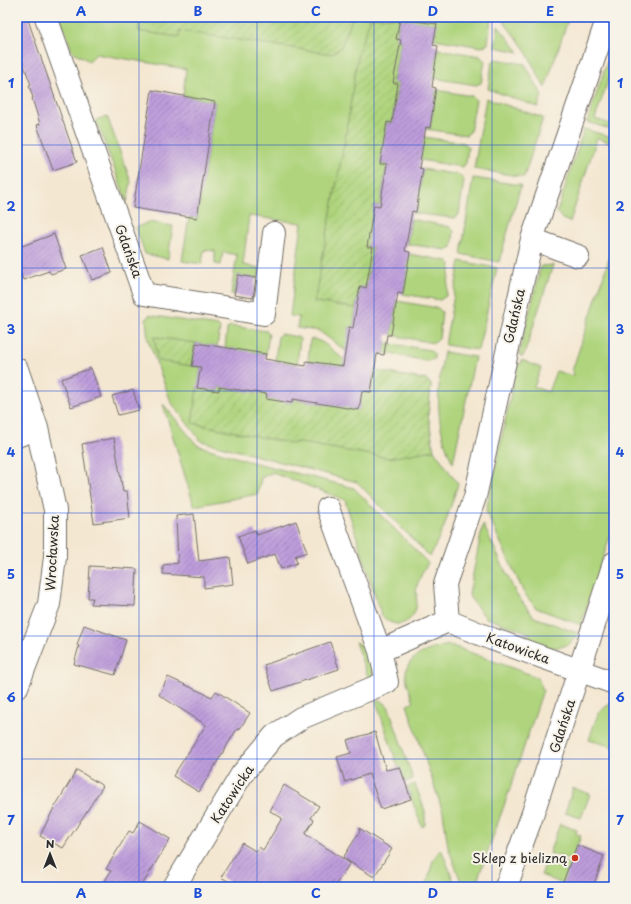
<svg xmlns="http://www.w3.org/2000/svg" width="631" height="904" font-family="'Playpen Sans',sans-serif">
  <style>
    .green { fill: #afd47d; stroke: #6d8054 }
    .garden { fill: url(#garden-furrows); stroke: #6d8054 }
    .building { fill: url(#building-hatch) }
    .lines { fill: none; stroke-linecap: round; stroke-linejoin: round }
    .minor-casing { stroke: #716d65; stroke-width: 24 }
    .major-casing { stroke: #716d65; stroke-width: 24 }
    .minor { stroke: #fff; stroke-width: 22 }
    .major { stroke: #fff; stroke-width: 22 }
    .grid { fill: none; stroke: #1d4ed8; stroke-width: 1; stroke-opacity: 0.55 }
    .poi-dot { fill: #c8321e; stroke: #f7f3e8; stroke-width: 1.5 }
    .labels { text-anchor: middle; stroke-width: 4; stroke-linejoin: round; paint-order: stroke }
    .street-label { font-size: 13px; fill: #2b2b2b; stroke: #f7f3e8 }
    .poi-label { font-size: 13px; fill: #2b2b2b; stroke: #f7f3e8; text-anchor: end }
    .neatline { fill: none; stroke: #1d4ed8; stroke-width: 1.5 }
    .grid-label { font-size: 13px; text-anchor: middle; font-weight: bold; fill: #1d4ed8 }
  </style>
  <defs>
    <pattern id="garden-furrows" width="10" height="10" patternUnits="userSpaceOnUse"><rect width="10" height="10" fill="#afd47d"/><path d="M-1 1l2-2M0 10L10 0M9 11l2-2" fill="none" stroke="#97b66c"/></pattern>
    <pattern id="building-hatch" width="6" height="6" patternUnits="userSpaceOnUse"><rect width="6" height="6" fill="#bd9cdb"/><path d="M-1 1l2-2M0 6l6-6M5 7l2-2" fill="none" stroke="#9a7fb2"/></pattern>
  </defs>
  <rect width="100%" height="100%" fill="#f7f3e8"/>
  <filter id="ink" filterUnits="userSpaceOnUse"><feTurbulence type="fractalNoise" baseFrequency=".025" numOctaves="2"/><feDisplacementMap in="SourceGraphic" scale="8" xChannelSelector="R" yChannelSelector="G"/><feConvolveMatrix kernelMatrix="1 2 1 2 8 2 1 2 1" color-interpolation-filters="sRGB"/></filter>
  <filter id="wash" filterUnits="userSpaceOnUse"><feTurbulence type="fractalNoise" baseFrequency=".012" numOctaves="4" result="noise"/><feDisplacementMap in="SourceGraphic" scale="16" xChannelSelector="R" yChannelSelector="G"/><feGaussianBlur stdDeviation="0.9" result="paint"/><feColorMatrix in="noise" values="0 0 0 0 0 0 0 0 0 0 0 0 0 0 0 0 0 1.4 0 .05"/><feComposite in="paint" operator="in"/></filter>
  <g filter="url(#wash)">
    <rect width="100%" height="100%" fill="#f4e7d1"/>
    <path class="green" d="M60,17H491L488,44L482,47L434,39L437,24L400,19L396,39L401,40L393,82L392,123L387,122L381,164H387L380,206L374,205L368,247H373L366,288L360,287L353,328L350,327L346,351L319,331L297,328L299,317L290,316L302,223L249,216L243,265L260,268L259,279L238,275L234,295L231,294L237,255L223,252L221,265L215,264V251L204,250L202,264L182,261L189,217L197,218L215,102L183,96L186,69L96,54L89,61L72,51Z
      M500,17H569L545,88L524,48Z
      M498,26L519,52L495,47Z
      M614,41V63L595,119L614,125V130L587,122Z
      M438,49L480,56L485,61L481,83L476,85L433,78Z
      M496,59L525,64L542,95L538,107L488,89L492,62Z
      M436,90L472,96L476,100L470,132L466,135L425,129L426,127L430,128Z
      M486,98L543,118L524,177L474,169Z
      M107,116L131,182L127,202L96,120Z
      M584,129L614,138V144L597,138L570,222L562,219L557,212Z
      M424,137L464,143L468,146L466,163L463,167L420,160Z
      M423,169L459,175L464,180L459,214L454,218L412,213L416,211Z
      M473,178L521,185L499,262L461,254Z
      M411,219L450,227L454,231L452,247L447,250L407,244Z
      M148,222L173,226L168,259L145,254L136,228Z
      M614,244V524L581,625L536,608L524,593L486,511L517,365H520L522,360L541,368L534,387L548,392L556,371L573,376L572,371Z
      M409,254L447,261L451,264L446,296L440,300L403,294Z
      M460,261L497,268L478,350L445,345Z
      M553,265L524,355L522,357L519,354L541,266Z
      M397,301L438,308L442,312L439,339L434,343L391,335Z
      M149,315L218,326L220,329L217,347L196,343L192,366L201,367L198,388L292,403L293,399L358,410L371,392L427,380L431,385L428,415L434,450L458,484L444,527L430,557L357,482L201,441L171,402L148,340L146,320Z
      M230,326L267,331L269,334L266,354L225,348L227,329Z
      M281,334L298,337L300,339L297,364L275,361L278,336Z
      M313,339C326,341 337,356 349,363L348,367L308,361L310,340Z
      M386,343L430,350L434,354V359L428,361L384,353Z
      M444,352L475,357L453,463C435,427 436,391 444,352Z
      M163,404L197,445L248,461L354,488L428,563C424,570 419,578 417,586C415,593 418,601 416,608C411,626 392,630 381,614L345,500L282,476H280L273,472L261,478L258,494L194,506Z
      M483,524L516,594L534,617L578,633C567,656 542,646 524,641L530,633L486,618L470,598L469,594Z
      M355,642L366,647C369,657 379,671 369,680Z
      M450,645L534,676L538,678L543,690L511,786L475,887H463L448,847L443,812L407,705L414,702C411,694 408,686 406,678C403,655 433,648 450,645Z
      M378,699L386,704L389,708L413,779L405,782L400,767H398L376,701Z
      M614,703V747L589,740C595,723 596,708 614,703Z
      M415,784L425,811V825L422,827L407,787Z
      M573,788L590,794L581,818L565,813Z
      M560,824L577,830L576,834L581,836L572,860L549,853Z
      M440,850L442,851L456,887H426L433,860Z
      M548,857L570,865L563,884L541,875Z"/>
    <path class="garden" d="M98,17H353L341,47L332,54L180,31L179,37L138,31L139,23Z
      M371,17H400L396,39L401,40L393,82L398,83L392,123L387,122L381,164H387L380,206L374,205L368,247H373L366,288L360,287L356,308L314,302L346,134L358,53Z
      M154,337L196,343L192,366L158,361Z
      M367,369L427,380L431,385L428,415L434,450L389,458L295,442L294,444L192,423L197,388L218,391L219,387L267,394V399L292,403L293,399L359,409L362,391L371,392Z"/>
    <g id="blocks">
      <path class="building" d="M17,17H27L77,162L53,170L37,125L40,124L32,98H33L29,85H31L17,46Z
        M400,19L437,24L433,45L438,46L432,87L436,88L430,128L426,127L419,168L423,169L416,212L412,211L405,251L410,252L403,294L398,293L391,335H387L384,355L377,354L371,392L362,391L359,410L293,399L292,403L266,399L267,394L219,387V391L197,388L201,367L192,366L196,343L266,354L265,359L306,366V361L343,366L349,327L353,328L360,286L366,288L373,247H367L374,205L380,206L387,164H380L387,122L392,123L398,83H393L401,40L396,39Z
        M152,90L215,102L197,218L133,208Z
        M54,234L66,269L51,274L49,271L23,280L17,263V248Z
        M103,247L112,273L92,280L82,255Z
        M238,275L256,278L253,298L234,295Z
        M91,368L101,397L71,407L61,379Z
        M133,390L139,410L118,415L112,396Z
        M114,438L123,492L127,491L130,518L94,523L82,444Z
        M194,514L199,561L230,557L233,584L204,588V577L163,574V565L178,563L176,516Z
        M296,521L307,552L295,556L297,563L281,569L275,554L248,564L238,536L255,530L257,535Z
        M90,566L137,569L135,606L91,604L93,598H88Z
        M84,625L126,640L115,675L74,664L79,646L77,645Z
        M330,642L339,669L273,691L264,665Z
        M168,677L212,697L216,691L250,713L239,730L237,729L199,792L173,776L206,725L159,695Z
        M375,732L386,770L400,767L411,799L381,809L369,774L345,782L337,757L351,753L347,740Z
        M77,770L103,786L63,848L40,836L53,810Z
        M284,785L319,806L311,818L314,820L305,834L350,863L334,887H238L221,877L242,843L257,852L259,847L263,850L282,818L270,811Z
        M140,821L170,839L141,887H101L111,871L106,869L129,831L133,833Z
        M359,828L392,849L374,877L343,858L360,831Z
        M577,845L604,856L593,887H561Z"/>
    </g>
  </g>
  <g filter="url(#ink)">
    <use href="#blocks" fill-opacity="0" stroke="#716d65" stroke-width="1"/>
    <g class="lines">
      <defs>
        <path id="minor" d="M46,17L144,294L264,314L274,233
          M532,239L578,256
          M17,369L37,428L55,510V557L49,604L17,687
          M17,436L37,428
          M448,621L445,584L475,497L532,239L608,17
          M380,651L448,621L492,639L614,683
          M174,887L242,774L274,736L301,718L387,682L380,651L328,508"/>
        <path id="major" d="M506,887L532,816L614,563"/>
      </defs>
      <use href="#minor" class="minor-casing"/>
      <use href="#major" class="major-casing"/>
      <use href="#minor" class="minor"/>
      <use href="#major" class="major"/>
    </g>
  </g>
  <path class="grid" d="M139,17V887M257,17V887M374,17V887M492,17V887M17,145H614M17,268H614M17,391H614M17,513H614M17,636H614M17,759H614"/>
  <circle class="poi-dot" cx="575" cy="858" r="4"/>
  <g class="labels">
    <g class="street-label">
      <text transform="translate(129 251) rotate(70)" y="5">Gdańska</text>
      <text transform="translate(514 316) rotate(-77)" y="5">Gdańska</text>
      <text transform="translate(52 553) rotate(-87)" y="5">Wrocławska</text>
      <text transform="translate(518 648) rotate(20)" y="5">Katowicka</text>
      <text transform="translate(562 726) rotate(-72)" y="5">Gdańska</text>
      <text transform="translate(232 794) rotate(-57)" y="5">Katowicka</text>
    </g>
    <g class="poi-label">
      <text x="567" y="863">Sklep z bielizną</text>
    </g>
  </g>
  <rect width="631" height="904" fill="none" stroke="#f7f3e8" stroke-width="44"/>
  <g transform="translate(50 854)" stroke="#f7f3e8" stroke-width="3" paint-order="stroke">
  <path d="M0-3L7 15L0 10L-7 15Z" fill="#2b2b2b"/>
  <text y="-6" font-size="11" font-weight="bold" text-anchor="middle" fill="#2b2b2b">N</text>
  </g>
  <rect x="22" y="22" width="587" height="860" class="neatline"/>
  <g class="grid-label">
    <text x="81" y="16">A</text>
    <text x="198" y="16">B</text>
    <text x="316" y="16">C</text>
    <text x="433" y="16">D</text>
    <text x="550" y="16">E</text>
    <text x="11" y="88">1</text>
    <text x="620" y="88">1</text>
    <text x="11" y="211">2</text>
    <text x="620" y="211">2</text>
    <text x="11" y="334">3</text>
    <text x="620" y="334">3</text>
    <text x="11" y="457">4</text>
    <text x="620" y="457">4</text>
    <text x="11" y="579">5</text>
    <text x="620" y="579">5</text>
    <text x="11" y="702">6</text>
    <text x="620" y="702">6</text>
    <text x="11" y="825">7</text>
    <text x="620" y="825">7</text>
    <text x="81" y="898">A</text>
    <text x="198" y="898">B</text>
    <text x="316" y="898">C</text>
    <text x="433" y="898">D</text>
    <text x="550" y="898">E</text>
  </g>
</svg>
